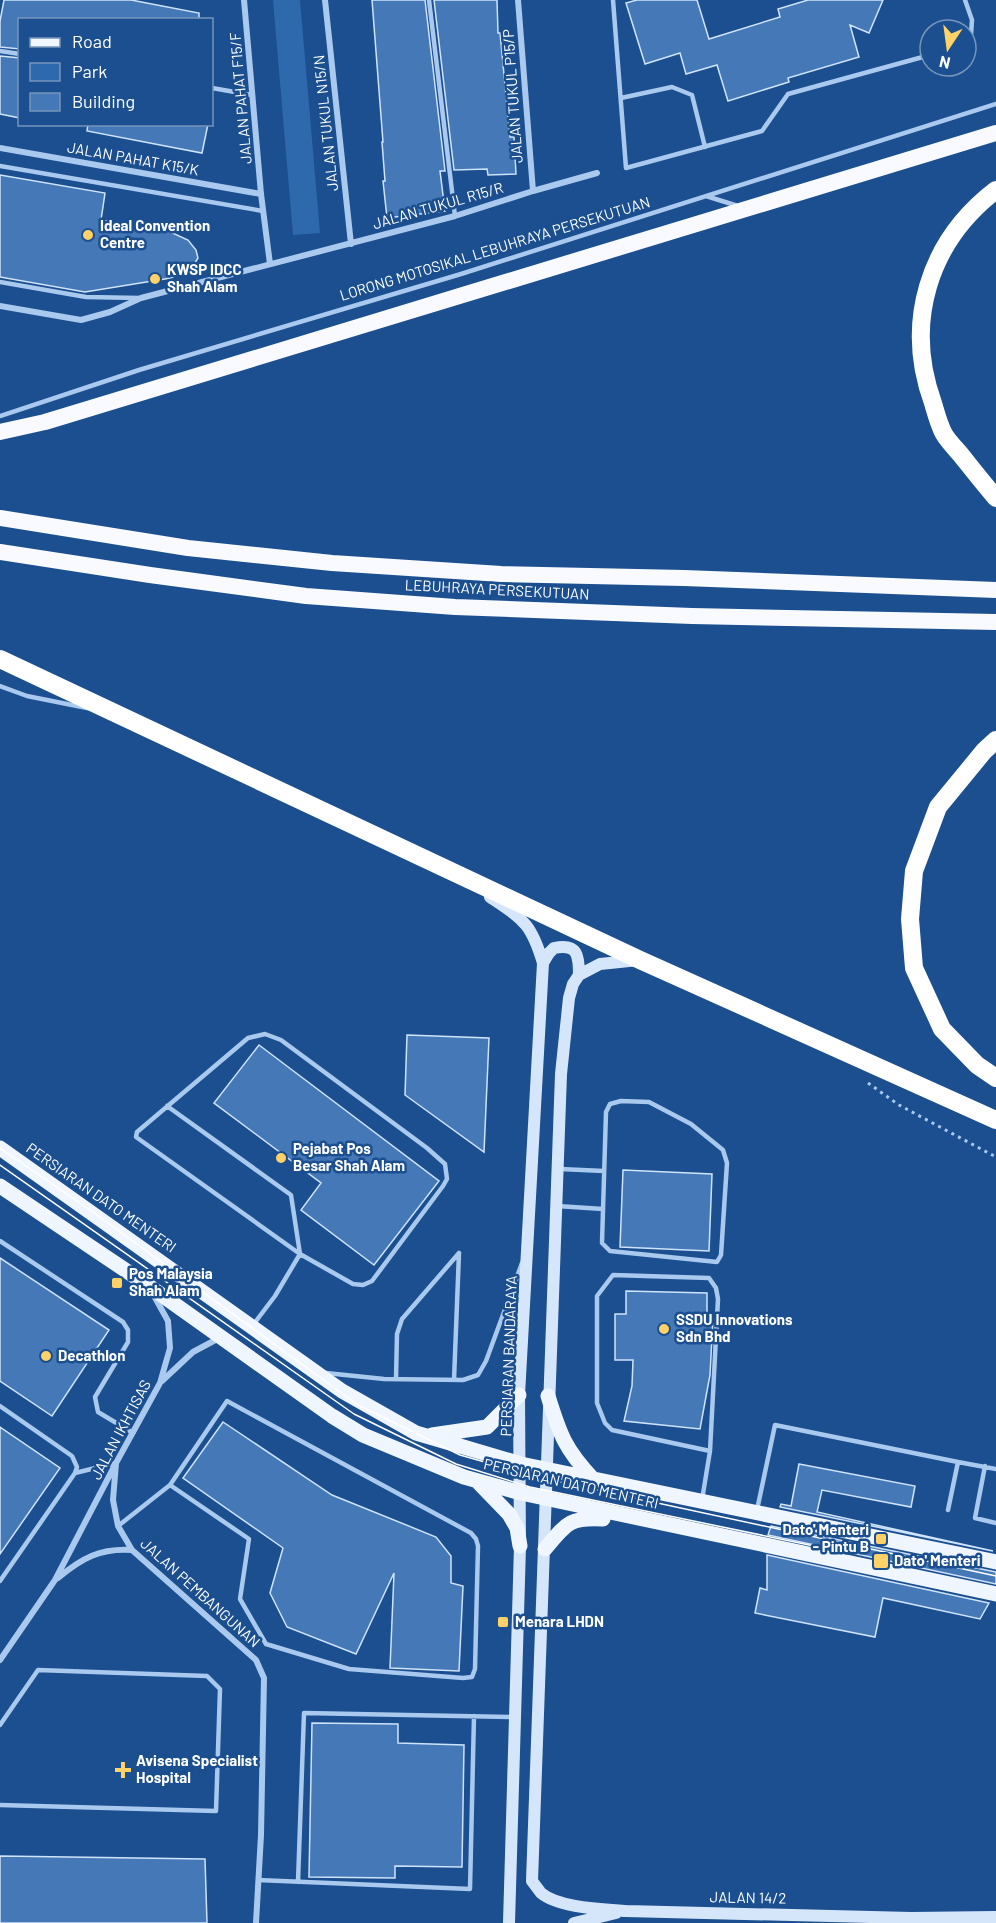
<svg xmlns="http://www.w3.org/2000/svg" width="996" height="1923" font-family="Barlow,sans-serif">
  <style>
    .green { fill: #2e69ad }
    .building { fill: #4478b7; stroke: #cfe3fa; stroke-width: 1.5 }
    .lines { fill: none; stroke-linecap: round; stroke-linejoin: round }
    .path { stroke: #a9c9ee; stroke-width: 3; stroke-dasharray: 3 4.5; stroke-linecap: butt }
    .service { stroke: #a9c9ee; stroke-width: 4.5 }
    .minor { stroke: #a9c9ee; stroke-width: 6 }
    .secondary { stroke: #d6e6fa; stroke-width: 12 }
    .primary { stroke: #f0f6ff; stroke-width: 15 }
    .trunk { stroke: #f8faff; stroke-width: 16 }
    .motorway { stroke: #fff; stroke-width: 18 }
    .tram { stroke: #fff; stroke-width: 1.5 }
    .poi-dot { fill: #ffd166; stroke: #1b4f8f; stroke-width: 2 }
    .labels { text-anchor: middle; stroke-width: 5; stroke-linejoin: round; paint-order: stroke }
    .street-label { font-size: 15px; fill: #fff; stroke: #1b4f8f }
    .poi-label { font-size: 15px; font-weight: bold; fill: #fff; stroke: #1b4f8f; text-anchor: start }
  </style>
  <rect width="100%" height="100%" fill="#1b4f8f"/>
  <path class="green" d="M273,0H300L320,233L293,235Z"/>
  <path class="building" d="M4,0H131L199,13V20H20V49L0,47V21Z
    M372,0H425L445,171H440L445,211L387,218L383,181H385L382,142H383Z
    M434,0H497L498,33H500L510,137H514L516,174L488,175L487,169L454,170Z
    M637,0H697L709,39L780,17L778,9L808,0H883L869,33L850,25L859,57L788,78L789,82L728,101L717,65L686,74L680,53L645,64L626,3Z
    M0,56L20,58V118L0,114Z
    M88,124H208L202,153L87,131Z
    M0,175L105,193L101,220L166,230L188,240L196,250L198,258L193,266L171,278L85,292L0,277Z
    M407,1035L489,1038L484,1152L405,1095Z
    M259,1045L439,1181L374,1265L301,1210L321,1183L214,1103Z
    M623,1170L712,1174L709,1251L620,1247Z
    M0,1258L109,1330L52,1416L0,1381Z
    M626,1291L707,1293V1317H713L710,1375L700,1429L624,1421L632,1386L633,1360H615V1314H626Z
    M223,1422L332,1495L436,1537L451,1556V1583L463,1586L459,1671L390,1668L394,1573L356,1654L287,1627L270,1593L283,1548L183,1478Z
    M0,1427L60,1468L0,1554Z
    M799,1464L915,1486L911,1507L822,1490L817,1512L993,1551L780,1507L781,1504L791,1506Z
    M771,1526L996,1572V1584L768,1535Z
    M767,1555L989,1603L980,1619L883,1598L875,1637L755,1613L760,1588L767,1590Z
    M312,1723L398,1724V1743L464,1745L462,1867L395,1866V1878L309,1877Z
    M0,1856L205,1859L207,1923H0Z"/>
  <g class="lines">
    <path class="path" d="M868,1083L899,1105L996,1157"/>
    <path class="service" d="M429,0L455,216
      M613,0L626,168L762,131L788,94L930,55
      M965,0L972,20L971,35L966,41
      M0,51L20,54
      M212,88L252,95
      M621,98L672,87L692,95L705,147
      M0,166L263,211
      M706,196L738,206
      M0,282L86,297L140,298
      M0,416L139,370L461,274L996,104
      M0,686L27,696L87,708
      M265,1034L281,1040L427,1148L445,1164L447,1179L443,1186L372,1281L363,1285L353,1284L300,1254L136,1137L137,1132L248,1038Z
      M621,1101L649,1102L691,1124L723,1150L727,1163L721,1255L717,1262L610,1251L602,1243L606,1112L610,1104Z
      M167,1106L291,1195L300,1254L275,1296L253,1325
      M560,1169L604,1171
      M557,1206L603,1209
      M0,1241L123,1322L128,1330V1342L95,1397L98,1412L133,1433
      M326,1373L384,1379L463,1380L478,1375L486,1361L522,1263
      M396,1379L397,1334L402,1319L459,1253
      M454,1380L459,1253
      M0,1406L72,1456L77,1467L75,1473L0,1581
      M958,1462L996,1469
      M985,1466L975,1518L996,1523
      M75,1473L116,1463
      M702,1500L710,1451L718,1299L716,1288L709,1278L613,1275L597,1296V1403L605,1423L612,1430L710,1451
      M757,1510L775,1425L958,1462L948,1510
      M118,1526L170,1485L227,1401L471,1533L476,1539L478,1546L475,1669L472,1677L463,1678L349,1669L266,1644L240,1599L249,1539L170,1485
      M0,1725L38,1670L207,1676L220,1689L216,1811L0,1805
      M258,1880L470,1889L474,1716
      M298,1882L304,1713L513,1717"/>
    <path class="minor" d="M244,0L261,194L270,264
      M325,0L351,244
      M518,0L533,191
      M0,148L261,194
      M0,306L81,320L110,312L141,298L455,216L533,191L597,173
      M162,1381L193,1352L221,1337
      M116,1463L113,1500L118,1526L132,1550L256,1660L264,1678L261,1835L256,1923
      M58,1578C82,1558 100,1548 132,1550
      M0,1660L55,1580L116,1463L160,1383L170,1348L168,1321L153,1294"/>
    <path class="secondary" d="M490,897C524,920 531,923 543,963L519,1395L520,1546L509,1923
      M639,960L600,964L579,975L573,984L569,998L561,1074L532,1881C535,1885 538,1889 541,1893C559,1908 603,1909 626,1911L911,1918L996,1917
      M543,963L549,953L554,948C578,943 579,956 579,975
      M574,1923L616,1913"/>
    <path class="primary" d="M0,1148L342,1391L416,1433L521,1464L996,1562
      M0,1186L149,1286L332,1416L363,1435L464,1477L521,1493L996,1594
      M548,1396C560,1435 565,1449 593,1479
      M432,1435L487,1427L519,1395
      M479,1483L509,1514L517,1528L520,1546
      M545,1549C566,1524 569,1517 603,1519"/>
    <path class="trunk" d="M0,432L45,422L996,133
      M0,518L188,548L332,563L501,574L684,578L996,590
      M0,552L150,575L306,596L455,607L692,616L996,622"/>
    <path class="motorway" d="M996,190C928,242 904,323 933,403C936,413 939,425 944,434C948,441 956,449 961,455C973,470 984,484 996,498
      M0,659L640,960L996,1120
      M996,740L984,751L938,807L914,871L910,919L914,968L942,1029L977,1065L996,1078"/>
    <path class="tram" d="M0,1148L90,1210L358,1405L460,1455L537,1477L996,1576
      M0,1165L354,1414L456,1464L530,1487L838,1551"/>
  </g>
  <g class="poi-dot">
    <circle cx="88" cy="235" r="6"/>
    <circle cx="155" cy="279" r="6"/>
    <circle cx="281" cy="1158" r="6"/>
    <rect x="111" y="1277" width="12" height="12" rx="3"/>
    <circle cx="664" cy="1329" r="6"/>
    <circle cx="46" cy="1356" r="6"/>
    <rect x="875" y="1533" width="12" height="12" rx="3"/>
    <rect x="873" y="1553" width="16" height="16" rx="3"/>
    <rect x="497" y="1616" width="12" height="12" rx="3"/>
    <path d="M120 1761h6v6h6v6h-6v6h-6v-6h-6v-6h6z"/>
  </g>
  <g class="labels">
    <g class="street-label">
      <text transform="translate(513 96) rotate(-94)" y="5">JALAN TUKUL P15/P</text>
      <text transform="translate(241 98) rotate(-95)" y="5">JALAN PAHAT F15/F</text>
      <text transform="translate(326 123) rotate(-96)" y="5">JALAN TUKUL N15/N</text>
      <text transform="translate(133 159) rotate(10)" y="5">JALAN PAHAT K15/K</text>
      <text transform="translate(438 206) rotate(-16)" y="5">JALAN TUKUL R15/R</text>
      <text transform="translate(495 249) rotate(-17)" y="5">LORONG MOTOSIKAL LEBUHRAYA PERSEKUTUAN</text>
      <text transform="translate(497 590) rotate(3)" y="5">LEBUHRAYA PERSEKUTUAN</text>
      <text transform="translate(101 1198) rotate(35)" y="5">PERSIARAN DATO MENTERI</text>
      <text transform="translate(509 1356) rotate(-88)" y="5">PERSIARAN BANDARAYA</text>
      <text transform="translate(121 1430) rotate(-62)" y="5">JALAN IKHTISAS</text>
      <text transform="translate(571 1484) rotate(13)" y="5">PERSIARAN DATO MENTERI</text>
      <text transform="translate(200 1593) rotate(42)" y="5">JALAN PEMBANGUNAN</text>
      <text transform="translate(748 1898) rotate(1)" y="5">JALAN 14/2</text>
    </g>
    <g class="poi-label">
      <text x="100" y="231">Ideal Convention<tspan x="100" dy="17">Centre</tspan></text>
      <text x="167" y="275">KWSP IDCC<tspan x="167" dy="17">Shah Alam</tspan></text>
      <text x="293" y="1154">Pejabat Pos<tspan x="293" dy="17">Besar Shah Alam</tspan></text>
      <text x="129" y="1279">Pos Malaysia<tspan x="129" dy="17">Shah Alam</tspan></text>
      <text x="676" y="1325">SSDU Innovations<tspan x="676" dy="17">Sdn Bhd</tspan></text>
      <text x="58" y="1361">Decathlon</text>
      <text x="869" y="1535" text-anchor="end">Dato' Menteri<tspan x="869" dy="17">- Pintu B</tspan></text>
      <text x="894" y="1566">Dato' Menteri</text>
      <text x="515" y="1627">Menara LHDN</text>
      <text x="136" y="1766">Avisena Specialist<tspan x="136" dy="17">Hospital</tspan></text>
    </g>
  </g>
  <rect x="18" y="18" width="195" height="108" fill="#1b4f8f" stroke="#7695bc" stroke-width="1.5"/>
  <rect x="30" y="38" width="30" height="9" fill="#f0f6ff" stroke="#7695bc" stroke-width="1.5"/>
  <text x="72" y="48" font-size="18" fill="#ffffff">Road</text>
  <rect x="30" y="63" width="30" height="18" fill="#2e69ad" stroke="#7695bc" stroke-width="1.5"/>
  <text x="72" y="78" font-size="18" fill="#ffffff">Park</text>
  <rect x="30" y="93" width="30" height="18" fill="#4478b7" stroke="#7695bc" stroke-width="1.5"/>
  <text x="72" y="108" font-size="18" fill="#ffffff">Building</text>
  <g transform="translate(948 48) rotate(193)"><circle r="28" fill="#1b4f8f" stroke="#7695bc" stroke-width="1.5"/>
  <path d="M0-4.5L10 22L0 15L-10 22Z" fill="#ffd166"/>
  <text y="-9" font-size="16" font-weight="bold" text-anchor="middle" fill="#ffffff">N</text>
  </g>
</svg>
